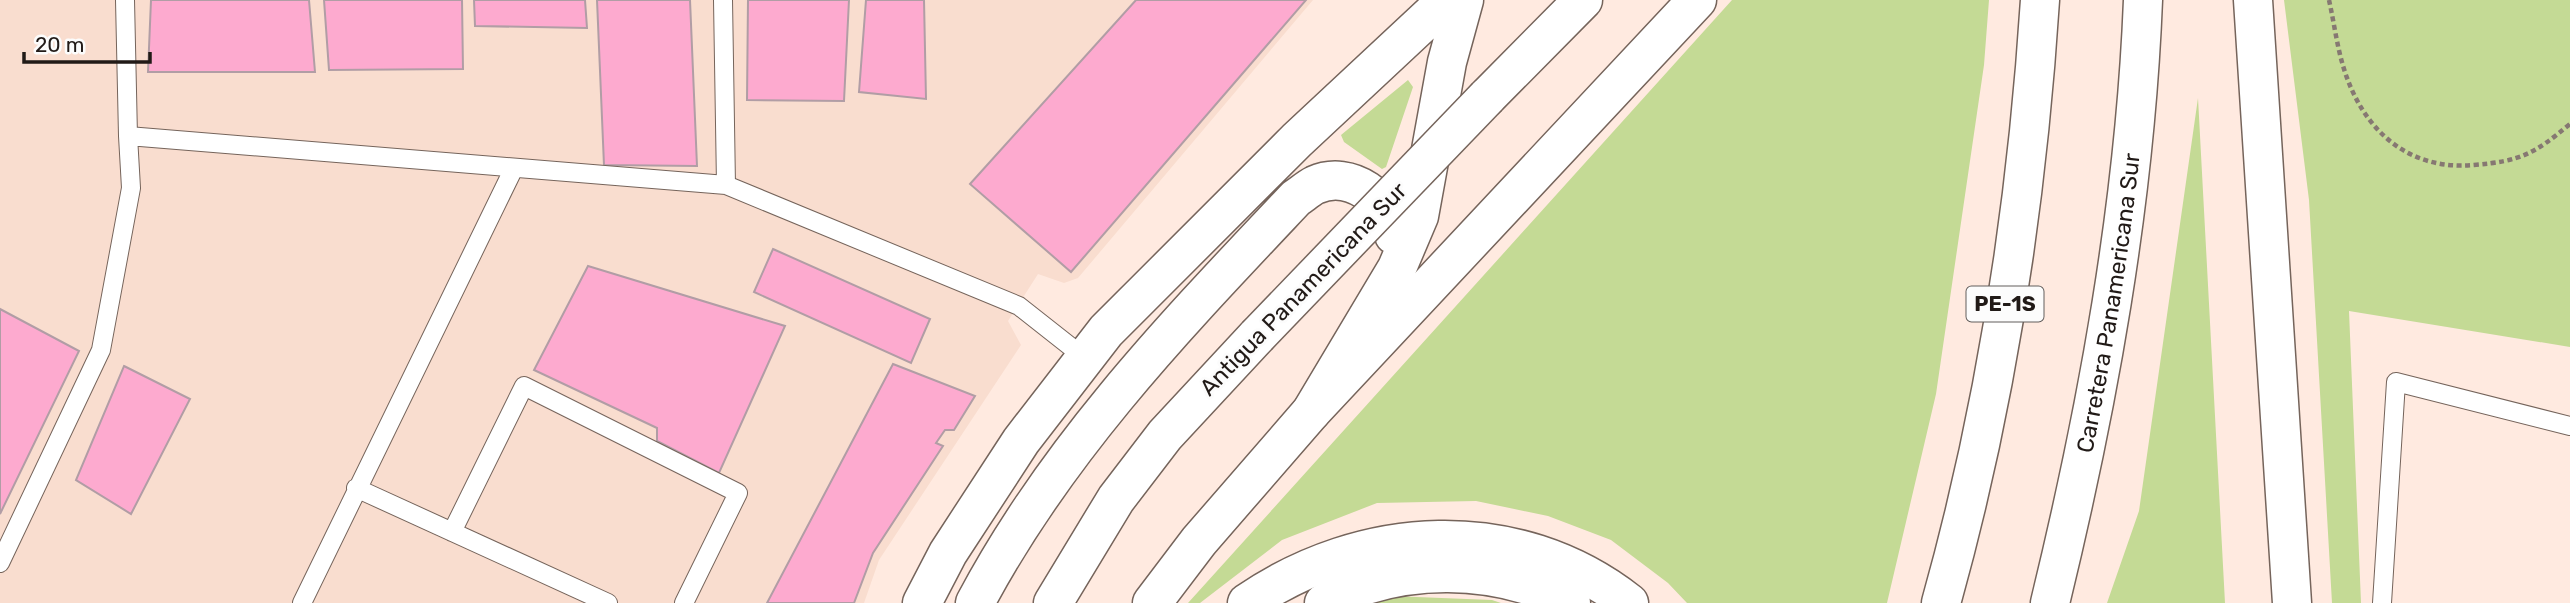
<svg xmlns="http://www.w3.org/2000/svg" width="2570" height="603" font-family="Rubik,sans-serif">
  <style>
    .built { fill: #f9ddcf }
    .green { fill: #c4da95 }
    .building { fill: #fdaacf; stroke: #b19da5; stroke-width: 2 }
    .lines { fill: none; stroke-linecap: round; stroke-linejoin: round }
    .service-casing { stroke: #75645b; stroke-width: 20 }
    .primary-casing { stroke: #75645b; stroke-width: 41 }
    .motorway-casing { stroke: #75645b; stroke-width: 41 }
    .path { stroke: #867872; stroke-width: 4.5; stroke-dasharray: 5 3.5; stroke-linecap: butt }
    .service { stroke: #fff; stroke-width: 18 }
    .primary { stroke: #fff; stroke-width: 38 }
    .motorway { stroke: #fff; stroke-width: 38 }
    .primary-bridge-casing { stroke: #75645b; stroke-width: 41; stroke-linecap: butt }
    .primary-bridge { stroke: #fff; stroke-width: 38 }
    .labels { text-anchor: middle; stroke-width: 6; stroke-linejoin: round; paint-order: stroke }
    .shield { fill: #fcfcfc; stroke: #635e5c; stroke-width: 2 }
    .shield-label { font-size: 21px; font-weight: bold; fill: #211a17 }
    .street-label { font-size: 23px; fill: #211a17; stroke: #fcfcfc }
  </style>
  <rect width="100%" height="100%" fill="#ffeae0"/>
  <path class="built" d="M0,0H1313L1078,278L1064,283L1038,274L1008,321L1021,345L879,560L864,603H0Z"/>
  <path class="green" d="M1732,0H1989L1984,65L1936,394L1887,603H1687L1668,583L1611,540L1548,516L1476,501L1377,503L1282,540L1200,603H1188Z
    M2284,0H2570V347L2349,311L2361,603H2332L2309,200Z
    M1408,80L1413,87L1386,167L1382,169L1344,142L1341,135Z
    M2198,98L2225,603H2107L2139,511Z
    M1391,596L1492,600L1501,603H1374Z"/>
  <path class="building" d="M151,0H309L315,72H148Z
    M324,0H462L463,69L329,70Z
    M474,0H585L587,28L475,26Z
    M597,0H690L697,166L604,165Z
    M748,0H849L844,101L747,100Z
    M866,0H924L926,99L859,92Z
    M1136,0H1306L1071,272L970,184Z
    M773,249L930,319L911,363L754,292Z
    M588,266L785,326L719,473L657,441V428L534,370Z
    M0,309L79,351L0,514Z
    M893,364L975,396L954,430H945L936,443L943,446L873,553L854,603H767Z
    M124,366L190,399L131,514L76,480Z"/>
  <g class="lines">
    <defs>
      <path id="service" d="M125,0L128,136L726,185
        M723,0L726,185L1019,306L1085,358
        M356,488L608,603
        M452,532L524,386L738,493L684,603
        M0,563L101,350L131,188L128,136
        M302,603L514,168
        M2382,603L2396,382L2570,426"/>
      <path id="primary" d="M1487,97L1583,0
        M922,603L948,553L1021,441L1106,331L1297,140L1447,0
        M975,603C1057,448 1177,324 1296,198C1302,194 1309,188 1315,185C1350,169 1391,199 1394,235
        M1053,603L1116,499L1165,435L1257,336
        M1152,603L1199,541L1311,412L1397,268L1419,216L1447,62L1464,0
        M1324,603C1400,562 1496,564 1571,603"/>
      <g id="motorway">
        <path d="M2253,0L2292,603"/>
        <path d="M1311,412L1697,0"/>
        <path d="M1247,603C1362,524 1516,514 1629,603"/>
        <path d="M1941,603C1996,407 2027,203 2040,0"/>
        <path id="s1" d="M2050,603C2098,406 2135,203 2143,0"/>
      </g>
    </defs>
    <use href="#service" class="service-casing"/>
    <use href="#primary" class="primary-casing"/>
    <use href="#motorway" class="motorway-casing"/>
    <path class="path" d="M2329,0C2334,22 2337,47 2344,69C2363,130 2408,171 2474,165C2521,161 2534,154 2570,124"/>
    <use href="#service" class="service"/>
    <use href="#primary" class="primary"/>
    <use href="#motorway" class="motorway"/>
    <defs>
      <path id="primary-bridge" d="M1257,336L1487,97"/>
    </defs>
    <use href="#primary-bridge" class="primary-bridge-casing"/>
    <use href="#primary-bridge" class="primary-bridge"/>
  </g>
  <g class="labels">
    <rect class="shield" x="1966.5" y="286.5" width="77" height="35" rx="5"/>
    <g class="shield-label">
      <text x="2005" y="311">PE-1S</text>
    </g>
    <g class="street-label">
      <text transform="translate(1303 289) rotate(-46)" y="8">Antigua Panamericana Sur</text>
      <text dy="8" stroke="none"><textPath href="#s1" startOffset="306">Carretera Panamericana Sur</textPath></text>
    </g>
  </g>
  <path d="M24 52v10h126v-10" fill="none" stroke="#211a17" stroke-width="3.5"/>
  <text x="35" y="52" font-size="21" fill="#211a17" stroke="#fcfcfc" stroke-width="5" paint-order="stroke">20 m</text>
</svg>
